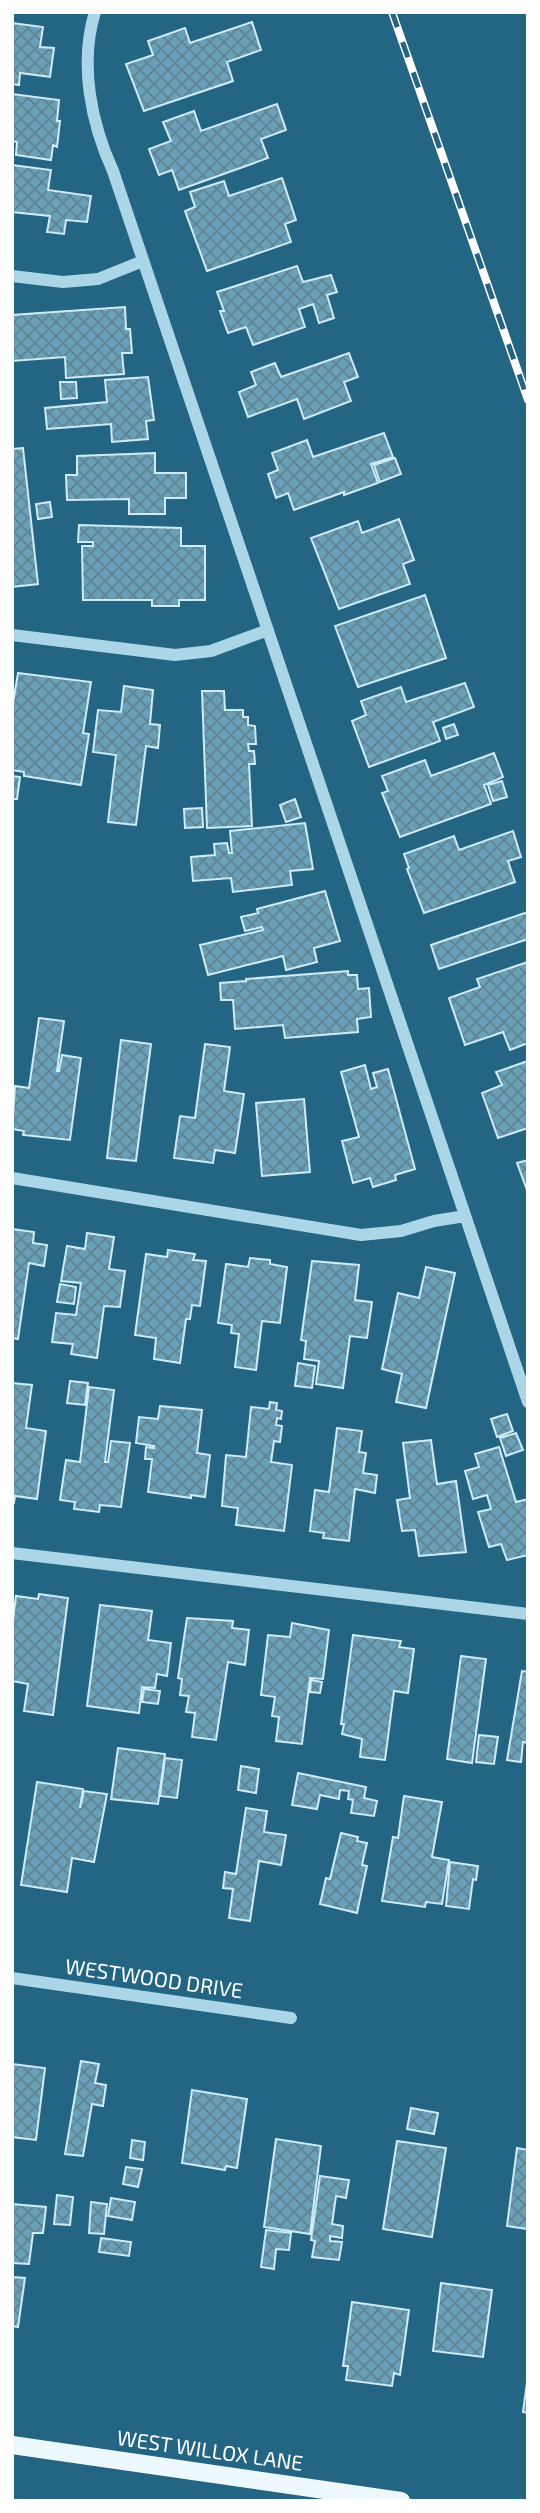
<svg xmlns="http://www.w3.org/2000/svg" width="540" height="2513" font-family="'Exo 2',sans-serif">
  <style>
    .building { fill: url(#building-cross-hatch); stroke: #cfebf6; stroke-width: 2 }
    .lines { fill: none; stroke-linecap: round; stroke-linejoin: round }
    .minor { stroke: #abd6e8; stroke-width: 12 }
    .major { stroke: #edf8fd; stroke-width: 18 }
    .rail-casing { stroke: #fff; stroke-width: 8 }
    .rail { stroke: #236583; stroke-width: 5; stroke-dasharray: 16; stroke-linecap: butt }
    .labels { text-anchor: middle; stroke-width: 7; stroke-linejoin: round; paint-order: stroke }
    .street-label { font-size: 21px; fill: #fff; stroke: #236583 }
  </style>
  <defs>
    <pattern id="building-cross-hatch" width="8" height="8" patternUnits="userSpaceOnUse" patternTransform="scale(1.75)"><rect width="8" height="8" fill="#68a0b8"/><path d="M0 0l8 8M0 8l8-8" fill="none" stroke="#5e8392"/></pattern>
  </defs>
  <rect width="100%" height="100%" fill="#236583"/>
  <path class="building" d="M252,22L261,50L227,62L233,81L144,111L126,64L153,55L148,41L185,28L190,43Z
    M12,23L43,27L40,47L54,48L50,77L20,73L19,85L12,84Z
    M12,94L59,100L57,121H60L57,147L53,145L51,160L16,155L17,142L12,141Z
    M277,104L286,130L261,139L268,158L179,190L172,170L159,175L149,149L171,141L163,122L194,111L201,131Z
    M12,165L51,170L48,190L91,196L87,222L66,220L64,234L47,232L50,216L12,212Z
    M282,178L296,220L285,224L291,242L207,271L185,211L195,207L190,192L224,181L229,196Z
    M297,266L303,282L331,275L337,292L327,295L334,318L319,323L313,304L299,309L305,327L253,345L246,327L228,333L220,311H224L217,292Z
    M125,307L126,329H130L132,353H122L124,374L66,378L65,357L12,361V315Z
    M349,353L358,377L344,382L351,401L304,419L297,399L248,417L239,392L256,385L251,372L275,363L281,377Z
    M148,377L154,420L146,421L148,439L112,442L111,424L47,429L45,408L107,402L105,380Z
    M60,382H76L77,398L61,399Z
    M384,433L393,457L371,464L378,483L344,495V492L294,510L288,493L276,498L268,474L278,470L272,453L307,440L313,457Z
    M23,448L38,584L12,587V449Z
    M155,453V473H186V498H165V514H129V499L67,500L66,475H77V456Z
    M395,458L401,474L380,482L374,465Z
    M50,502L52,517L38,519L36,504Z
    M399,519L414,560L403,564L410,584L339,609L311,538L358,521L362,533Z
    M79,525L181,528V546H205V600H179V606H152V600H83L82,546H93V542H78Z
    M425,595L446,658L358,687L335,626Z
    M18,673L91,682L83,733L89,734L81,785L24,776V772L12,770V709Z
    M465,683L474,707L433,722L440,741L369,767L352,721L366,715L361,701L401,687L406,702Z
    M124,686L153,690L150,724L160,725L158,748L146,746L136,825L108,822L116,755L93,752L98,710L121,712Z
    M202,691H224L225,710H243V717H248V725L255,726L256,744H248L249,751H254L255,764H249L252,826L207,828Z
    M454,724L458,735L446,739L443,728Z
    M494,753L503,777L484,785L491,804L400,837L382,793L388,791L382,776L425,760L431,776Z
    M12,776L20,777L17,799H12Z
    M502,781L507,797L493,801L488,785Z
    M295,799L301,817L286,822L280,805Z
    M202,808L203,827L185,828L184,809Z
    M305,823L313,869L290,871L292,885L233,892L231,878L193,881L191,857L215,855L214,844L227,843L229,853H232L230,831Z
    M513,831L521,857L508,861L515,882L424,913L407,869L409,868L404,854L454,836L459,850Z
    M325,891L340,941L314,948L317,962L286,970L283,956L208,975L200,945L263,930L262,927L245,931L241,917L258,913L257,909Z
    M528,912V939L439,969L431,945Z
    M528,962V1043L510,1050L503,1032L465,1045L449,998L480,987L477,979Z
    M348,971V975H357L358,989L369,988L371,1017L357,1019L358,1032L285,1038L283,1025L235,1029L233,1000H221L220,983L246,981V979Z
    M39,1018L64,1021L57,1071H59L62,1055L81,1058L70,1140L23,1135L24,1131L12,1129L15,1086L29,1088Z
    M121,1040L151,1044L136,1161L107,1158Z
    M205,1044L230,1047L224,1091L244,1094L235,1153L215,1150L213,1163L174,1158L180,1116L195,1118Z
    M528,1061V1128L498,1138L482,1093L502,1085L496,1072Z
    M365,1065L371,1089L377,1087L373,1073L388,1069L415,1169L395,1175L396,1180L373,1187L370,1178L353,1183L342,1141L359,1137L341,1072Z
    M304,1099L310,1172L262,1176L256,1103Z
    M528,1160V1190H527L517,1163Z
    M12,1229L34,1232L33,1243L47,1245L44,1266L29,1263L18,1339L12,1338Z
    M87,1233L114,1237L109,1269L125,1271L120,1307L104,1306L97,1358L71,1354L73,1344L52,1342L56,1313L76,1315L81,1283L61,1281L67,1246L85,1249Z
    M168,1250L195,1254L193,1260L206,1261L200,1306L192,1305L190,1319H186L180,1363L154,1359L156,1338L135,1335L146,1254L167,1257Z
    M250,1258L270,1260V1264L287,1267L280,1323L262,1321L256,1370L235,1367L239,1334L231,1333L232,1325L218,1323L226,1264L248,1267Z
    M312,1261L359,1265L355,1300L372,1302L367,1338L350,1336L343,1388L316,1384L319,1361L304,1359L306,1341L301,1340Z
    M426,1267L455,1273L426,1408L396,1402L402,1374L382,1369L398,1293L419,1298Z
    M60,1284L76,1287L74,1304L57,1302Z
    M298,1363L315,1366L312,1388L295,1386Z
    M70,1381L88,1383L85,1405L67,1403Z
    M12,1383L32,1385L26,1428L46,1431L37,1499L15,1496L14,1503H12Z
    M89,1387L114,1390L105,1462H108L111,1441L130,1443L121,1507L100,1505L99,1512L74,1509L75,1502L60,1500L66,1460L80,1462Z
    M270,1402L277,1403L276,1410L282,1411L281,1419L277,1418L276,1425L282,1426L280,1442L274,1441L271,1462L292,1465L284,1531L236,1525L238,1508L222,1506L226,1455L246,1457L251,1407L269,1409Z
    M160,1406L202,1410L197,1453L210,1455L205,1497L191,1495V1498L148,1492L152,1459H145L146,1447L154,1448V1446L136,1443L139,1417L158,1419Z
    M507,1414L513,1431L497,1437L491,1419Z
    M337,1428L362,1431L359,1452L366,1453L363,1473L377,1475L375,1493L355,1489L349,1541L323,1538L324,1533L310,1531L315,1490L329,1492Z
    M516,1433L523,1450L506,1456L500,1438Z
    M431,1440L437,1484L456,1481L466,1552L419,1556L415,1530L402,1531L397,1500L410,1498L403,1443Z
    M499,1447L516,1502L528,1499V1555L507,1560L501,1544L489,1547L478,1512L491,1509L487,1495L473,1499L465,1471L479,1467L475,1454Z
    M39,1594L68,1598L53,1715L24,1711L28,1684L12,1681V1627L16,1596L38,1599Z
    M100,1605L152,1611L148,1640L171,1643L167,1676L157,1674L155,1688L142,1687L139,1713L87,1706Z
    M187,1618L233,1621L232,1628L249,1630L245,1665L228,1662L216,1740L192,1737L195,1713L186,1712L189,1696L180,1695L182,1679L178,1678Z
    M292,1623L329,1630L323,1679L310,1678L302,1744L276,1741L279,1717L272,1716L275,1697L261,1695L268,1635L290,1637Z
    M353,1635L401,1641L399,1647L414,1649L408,1693L394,1691L385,1760L360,1757L362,1739L342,1734L344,1724H341Z
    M461,1656L486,1659L472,1763L447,1759Z
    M522,1671L528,1672V1743L523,1742L521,1762L507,1760Z
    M311,1680L322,1682L320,1693L310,1692Z
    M144,1689L160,1691L158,1704L142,1702Z
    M479,1735L498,1737L494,1764L476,1762Z
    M118,1748L165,1754L158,1804L111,1799Z
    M165,1758L182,1760L177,1798L160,1796Z
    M241,1766L259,1769L256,1793L238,1790Z
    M298,1773L366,1787L364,1798L377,1801L374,1816L351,1813L353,1800L348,1799L349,1791L340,1790L339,1799L320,1795L317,1809L292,1805Z
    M37,1782L83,1789L80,1808L84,1791L107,1794L94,1862L72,1858L67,1892L21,1885Z
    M404,1796L442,1802L432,1857L449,1860L442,1904L426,1902L425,1907L382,1901L393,1837L398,1838Z
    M246,1808L267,1811L264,1832L286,1835L281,1865L259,1861L250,1921L229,1918L233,1889L223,1888L225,1872L236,1874Z
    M341,1833L358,1837L357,1841L367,1843L362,1865L367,1866L357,1913L320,1904L326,1878L330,1879Z
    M450,1862L478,1866L476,1880L473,1879L469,1909L446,1906Z
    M81,2061L99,2064L95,2083L106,2085L103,2106L92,2104L83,2156L65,2154Z
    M12,2064L45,2068L36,2140L12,2137Z
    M192,2090L247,2099L237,2168L226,2166L225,2170L182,2163Z
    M411,2108L438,2113L434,2134L407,2129Z
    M276,2139L321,2146L310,2234L264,2227Z
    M132,2140L145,2142L143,2160L130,2158Z
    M397,2141L446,2148L432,2237L383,2229Z
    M517,2148L528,2150V2229L507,2226Z
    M126,2167L142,2169L138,2187L123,2184Z
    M320,2176L349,2180L346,2198L336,2196L332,2224L343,2226L342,2238L330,2236V2241L342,2242L339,2260L312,2257L315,2241L311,2240Z
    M57,2195L73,2197L70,2225L54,2224Z
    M111,2198L135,2202L132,2220L108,2216Z
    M91,2202L107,2204L104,2234L89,2233Z
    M12,2204L46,2207L43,2233H33L29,2264L12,2263Z
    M266,2230L291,2233L289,2250L276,2249L274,2269L261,2267Z
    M101,2238L131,2242L129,2256L99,2252Z
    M12,2277L25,2278L18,2327L12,2326Z
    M441,2283L492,2290L483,2357L433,2351Z
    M352,2302L409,2310L400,2375L394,2373L392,2386L346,2380L348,2366H343Z
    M528,2375V2413L523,2412Z"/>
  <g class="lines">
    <path class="minor" d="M95,12C79,64 91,123 113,171L528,1402
      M12,276L63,282L98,279L143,261
      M12,635L175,655L211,651L268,630
      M12,1178L361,1235L401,1231L434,1221L465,1216
      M12,1553L528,1614
      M12,1978L291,2018"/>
    <path class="major" d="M12,2445L401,2501"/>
    <defs>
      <path id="rail" d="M392,12L528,400"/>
    </defs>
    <use href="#rail" class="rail-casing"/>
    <use href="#rail" class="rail"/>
  </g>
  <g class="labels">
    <g class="street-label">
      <text transform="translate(154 1979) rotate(8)" y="7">WESTWOOD DRIVE</text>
      <text transform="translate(210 2451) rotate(8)" y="7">WEST WILLOX LANE</text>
    </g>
  </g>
  <rect width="540" height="2513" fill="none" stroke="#ffffff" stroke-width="28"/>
</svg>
